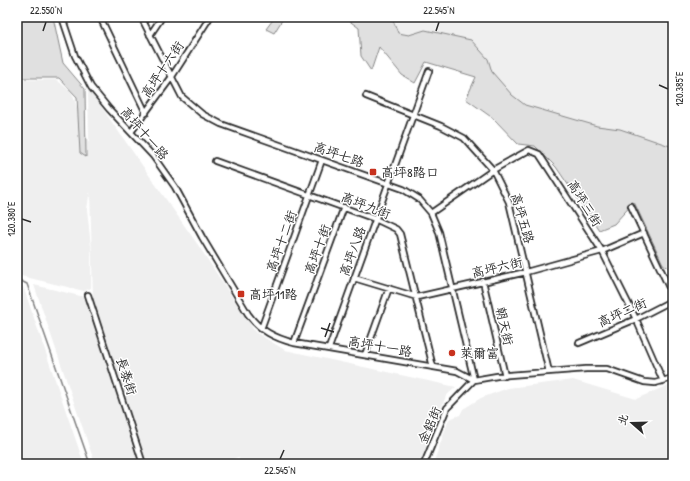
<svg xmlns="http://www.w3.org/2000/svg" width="690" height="481" font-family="'Patrick Hand','LXGW WenKai TC',sans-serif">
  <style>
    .built { fill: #efefef }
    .green { fill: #e0e0e0; stroke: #868686 }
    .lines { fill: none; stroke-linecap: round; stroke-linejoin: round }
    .stream { stroke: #7e7e7e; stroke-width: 1.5 }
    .minor-casing { stroke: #2b2b2b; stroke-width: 8 }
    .minor { stroke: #fff; stroke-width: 4.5 }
    .ticks { fill: none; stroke: #2b2b2b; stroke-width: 1.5 }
    .poi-dot { fill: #c8321e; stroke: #fff; stroke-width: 1.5 }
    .labels { text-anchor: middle; stroke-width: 3; stroke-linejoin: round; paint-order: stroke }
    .street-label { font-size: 13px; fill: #2b2b2b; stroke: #fff }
    .poi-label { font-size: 13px; fill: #2b2b2b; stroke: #fff; text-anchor: start }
    .neatline { fill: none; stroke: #2b2b2b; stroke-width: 1.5 }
    .ticks-label { font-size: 10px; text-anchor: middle; fill: #2b2b2b }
  </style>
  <rect width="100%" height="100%" fill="#fff"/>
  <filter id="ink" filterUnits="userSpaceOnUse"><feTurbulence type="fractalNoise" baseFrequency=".025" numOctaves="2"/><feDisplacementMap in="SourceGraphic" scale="8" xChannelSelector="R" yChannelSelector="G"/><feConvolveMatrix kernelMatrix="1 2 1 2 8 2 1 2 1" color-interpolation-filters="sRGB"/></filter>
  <g filter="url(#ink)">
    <path class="built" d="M356,17H673V166L514,109L483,76Z
      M17,80H57L72,93L89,143L88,88L198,245L255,332L285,350L456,387L446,396L419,464H241L238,457L224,464H95L34,285L93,299L90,190L87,209L91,247V288L84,291L17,275Z
      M17,285L23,286L84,464H17Z
      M573,380L636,399L673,383V464H433L449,419L460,415L463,409L481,398L508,388Z"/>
    <path class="green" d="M17,17H53L63,63L85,89L86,157L80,153L77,97L59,78H17Z
      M275,17H284L274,33L266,29Z
      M344,17H395L393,20L398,33L409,35L425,30L471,40L488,59L492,72L512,95L525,105L597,126L620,129L673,147V271L663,264L634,202L614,224L599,230L556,167L535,146L518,144L494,119L466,99L476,77L426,62L415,83L402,75L379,47L371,71L361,56L359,28Z"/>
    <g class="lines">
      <path class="stream" d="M17,279L27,284L90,464"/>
      <defs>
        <path id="minor" d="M62,17L75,56L91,87L109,109L153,156L175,187L202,237L248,314C260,331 275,338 294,343L457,371L474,380L497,376L586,369H607L644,382L655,383L673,378
          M100,17L146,113
          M141,17L182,97L202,114L221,124L403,189L419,199L431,213L439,232L474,380
          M150,35L162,17
          M366,96L441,126L464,138L493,170L509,202L549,372
          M131,132L171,78L210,17
          M215,161L375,219L396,229L400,234L433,367
          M631,206L673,296
          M431,213L493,170L529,150L539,154L602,251L636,319L663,381
          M354,278L417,297L526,272L602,251L644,233
          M483,281L505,376
          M88,295L143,464
          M261,329L322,160
          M294,343L344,207
          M579,343L636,319L673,300
          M329,348L429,71
          M365,355L389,288
          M424,464L447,408L474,380"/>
      </defs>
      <use href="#minor" class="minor-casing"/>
      <use href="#minor" class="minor"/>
    </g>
  </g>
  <path class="ticks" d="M43,31L46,22M436,31L439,22M659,85L668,89M22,219L31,222M321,328L334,332M325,337L330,323M280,459L284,450"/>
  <g class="poi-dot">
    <rect x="369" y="168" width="8" height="8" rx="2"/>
    <rect x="237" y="290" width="8" height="8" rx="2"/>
    <circle cx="452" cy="353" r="4"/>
  </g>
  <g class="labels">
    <g class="street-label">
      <text transform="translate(162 69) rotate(-56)" y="5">高坪十六街</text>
      <text transform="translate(145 133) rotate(49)" y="5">高坪十一路</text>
      <text transform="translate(339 154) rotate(19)" y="5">高坪七路</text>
      <text transform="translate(585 203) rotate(58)" y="5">高坪三街</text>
      <text transform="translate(366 205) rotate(21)" y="5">高坪九街</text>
      <text transform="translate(523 218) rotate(74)" y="5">高坪五路</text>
      <text transform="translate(281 241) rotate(-70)" y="5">高坪十二街</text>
      <text transform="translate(317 249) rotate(-70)" y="5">高坪十街</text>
      <text transform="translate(352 251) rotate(-70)" y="5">高坪八路</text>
      <text transform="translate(497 267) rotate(-13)" y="5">高坪六街</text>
      <text transform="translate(622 312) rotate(-24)" y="5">高坪二街</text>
      <text transform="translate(505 326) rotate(77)" y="5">朝天街</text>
      <text transform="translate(380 346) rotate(10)" y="5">高坪十一路</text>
      <text transform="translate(127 376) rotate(72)" y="5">長泰街</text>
      <text transform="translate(429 425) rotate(-66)" y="5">金鋁街</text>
    </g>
    <g class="poi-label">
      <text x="381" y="177">高坪8路口</text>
      <text x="249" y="299">高坪11路</text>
      <text x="460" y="358">萊爾富</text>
    </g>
  </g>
  <rect width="690" height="481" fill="none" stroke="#fff" stroke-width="44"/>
  <g transform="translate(632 423) rotate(290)" stroke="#ffffff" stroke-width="3" paint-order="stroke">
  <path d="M0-3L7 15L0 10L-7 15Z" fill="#2b2b2b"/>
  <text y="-6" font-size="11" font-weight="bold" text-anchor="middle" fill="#2b2b2b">北</text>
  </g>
  <rect x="22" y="22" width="646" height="437" class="neatline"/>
  <g class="ticks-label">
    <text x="46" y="14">22.550°N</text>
    <text x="439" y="14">22.545°N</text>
    <text transform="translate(679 89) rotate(-90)" y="4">120.385°E</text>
    <text transform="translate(11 219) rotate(-90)" y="4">120.380°E</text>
    <text x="280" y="474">22.545°N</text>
  </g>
</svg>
